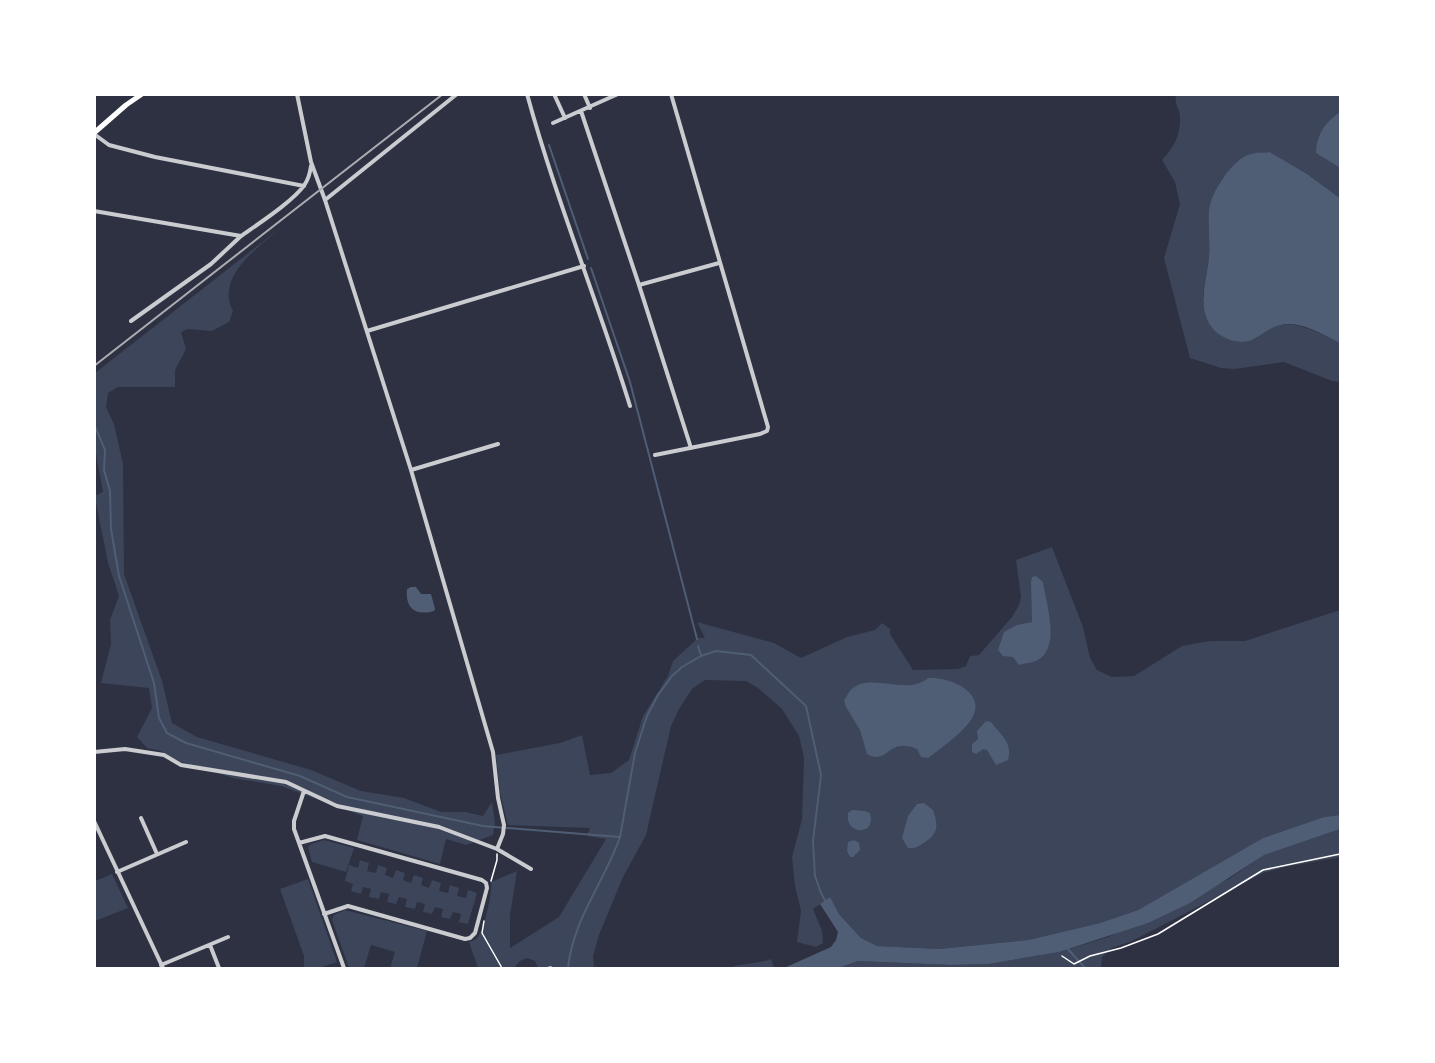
<svg xmlns="http://www.w3.org/2000/svg" width="1435" height="1063" font-family="Manrope,sans-serif">
  <style>
    .green { fill: #3c4559 }
    .water { fill: #4f5d75 }
    .lines { fill: none; stroke-linecap: round; stroke-linejoin: round }
    .stream { stroke: #4f5d75; stroke-width: 2 }
    .path { stroke: #fff; stroke-width: 1.5 }
    .minor { stroke: #caccd0; stroke-width: 4 }
    .secondary { stroke: #fff; stroke-width: 5 }
    .rail { stroke: #abadb3; stroke-width: 2 }
  </style>
  <rect width="100%" height="100%" fill="#2d3142"/>
  <path class="green" d="M1176,95H1340V112L1334,116L1316,153L1340,168V198L1307,174L1270,152L1250,154L1239,161L1221,180L1209,208V256L1203,297L1254,340C1259,336 1264,331 1269,328C1291,317 1320,333 1340,343V382L1332,381L1284,362L1235,369L1221,368L1190,358L1164,258L1180,204L1175,182L1162,160C1173,148 1181,135 1180,117C1180,109 1174,104 1176,95Z
    M279,229C258,248 215,277 233,311L229,322L212,331L188,329L181,332L186,349L175,370V387H118L108,393L106,407L114,424L123,464L124,574L162,681L172,723L197,737L311,770L361,791L404,798L441,812H465L483,816L492,802L495,823L493,835L466,845L446,839L440,864L357,840L363,816L281,786L233,778L179,761L161,751L147,748L137,737L152,708L149,688L101,683L111,644L110,620L119,596L108,563L95,498L94,496L103,492L95,449V373Z
    M1052,547L1083,627L1090,658L1097,670L1112,677L1134,676L1182,646L1210,641H1245L1340,610V815L1324,817L1263,838L1138,910L1100,923L1028,940L939,949L877,946L861,938L839,914L830,898L813,909L822,931L823,943L816,947L797,942L801,911L795,886L792,857L802,819L804,758L799,736L782,709L758,688L746,681L705,680L692,689L679,709L671,726L646,835L623,877L599,935L593,956L594,968H538L535,961L527,958L520,961L514,968H478L469,942C472,941 474,941 477,938C484,931 493,890 491,882L517,871L510,915V948L559,917L606,839L587,836L590,828L508,825L500,793L496,755L560,743L582,735L590,775L611,773L629,760L643,716L668,676L673,661L698,638H705L697,622L774,643L801,658L847,637L875,630L882,623L890,629V634L913,670L958,669L966,666L970,656L979,655L1012,617L1019,605L1021,597L1016,560Z
    M1340,829V857L1285,867L1263,873L1132,941L1112,948L1102,957L1101,968H839L858,961L951,965L989,964L1059,952L1108,937L1229,879L1263,855Z
    M324,840L354,848L346,872L312,862L308,847L311,844Z
    M360,860L369,863L367,871L376,873L378,865L387,868L385,875L393,878L396,870L405,873L403,880L411,883L414,875L423,878L421,885L429,888L432,880L441,883L439,891L448,893L450,885L459,888L457,896L466,898L468,890L477,893L468,924L459,922L461,914L453,912L450,919L441,917L443,909L435,907L432,914L423,912L425,904L417,902L415,909L405,907L407,899L399,897L396,904L387,902L389,894L381,892L379,899L369,897L371,889L363,887L361,894L351,891L353,884L345,881L349,865L358,868Z
    M112,874L128,908L95,921V881Z
    M308,879L337,962L319,968H304V956L280,889Z
    M345,910L427,931L417,968H390L395,952L371,945L364,968H349L332,920L334,915Z
    M771,959L774,968H730C740,963 758,964 771,959Z"/>
  <path class="water" d="M1340,112V168L1316,153C1316,135 1326,121 1340,112Z
    M1270,152L1307,174L1340,198V343C1326,336 1306,324 1289,324C1275,324 1267,331 1256,338C1243,346 1225,340 1215,331C1195,311 1207,280 1209,256C1210,241 1208,225 1209,210C1211,192 1233,158 1251,154C1257,152 1264,153 1270,152Z
    M1036,576L1043,582C1046,603 1061,647 1038,660C1033,663 1025,663 1019,665L1013,657L1003,656L998,650L1004,632L1017,625L1032,622L1031,582L1032,577Z
    M411,587H416L421,594H431L435,609L434,611C416,616 405,609 407,589Z
    M928,678C953,677 992,695 968,724C957,737 941,748 928,758L921,757L917,749C888,736 888,766 867,754L860,730L846,707L844,700C847,697 849,690 853,688C873,673 907,696 928,678Z
    M986,721L991,722C1001,735 1013,743 1008,760L996,765L987,750L983,749L976,754L972,752V744L978,739L977,731Z
    M924,803L933,810C939,827 938,834 922,844C917,847 915,849 908,848L902,838L908,816L917,804Z
    M852,810L865,811L870,813C877,837 844,835 848,813Z
    M1340,815V829L1264,855L1190,903L1148,923L1059,952L989,964L951,965L858,961L839,968H784L831,947L836,940L838,932L820,904L830,897L839,914L861,938L877,946L939,949L1028,940L1100,923L1138,910L1263,838L1324,817Z
    M854,840L859,843L860,850L853,857H850L847,851L848,842Z"/>
  <g class="lines">
    <path class="stream" d="M549,145L588,259
      M591,268L630,382L697,639
      M94,424L105,450L104,470L110,491L111,529L119,576L154,683L159,718L167,733L186,743L300,776L347,797L483,826L620,837C604,883 573,919 568,968
      M698,646L701,655
      M620,837L635,753L647,716L658,695L672,676L682,667L701,656L716,651L751,655L806,706L821,775L813,841L815,876L821,893L826,902
      M1067,948L1085,968"/>
    <path class="path" d="M491,881L497,860V854
      M484,921L482,933L502,968
      M1062,956L1074,964L1090,956L1121,948L1158,934L1263,870L1340,854
      M546,968L551,967V968"/>
    <path class="minor" d="M297,94L311,162L325,200L411,470L493,752L498,798L504,825L503,834L497,849
      M527,94C556,200 598,302 630,406
      M554,94L565,118
      M584,94L590,108
      M581,111L639,285L691,448
      M553,123L618,94
      M94,134L109,145L155,157L304,186
      M325,200L457,94
      M94,211L241,236C258,224 295,200 305,184C309,178 310,173 311,166
      M639,285L719,263
      M131,321L211,264L241,236
      M367,331L584,266
      M655,455L760,434L767,431L768,427L671,94
      M411,470L498,444
      M94,752L125,749L164,755L181,765L286,782L337,806L439,827L497,849L531,869
      M304,791L294,821V829L344,968
      M141,818L157,854
      M94,821L163,968
      M299,843L325,836L482,880L486,883L487,888L475,933L470,938L465,939L348,906L324,914
      M117,872L186,842
      M210,945L219,968
      M161,965L228,937"/>
    <path class="secondary" d="M94,133L126,105L142,94"/>
    <path class="rail" d="M94,366L443,94"/>
  </g>
  <rect width="1435" height="1063" fill="none" stroke="#ffffff" stroke-width="192"/>
</svg>
